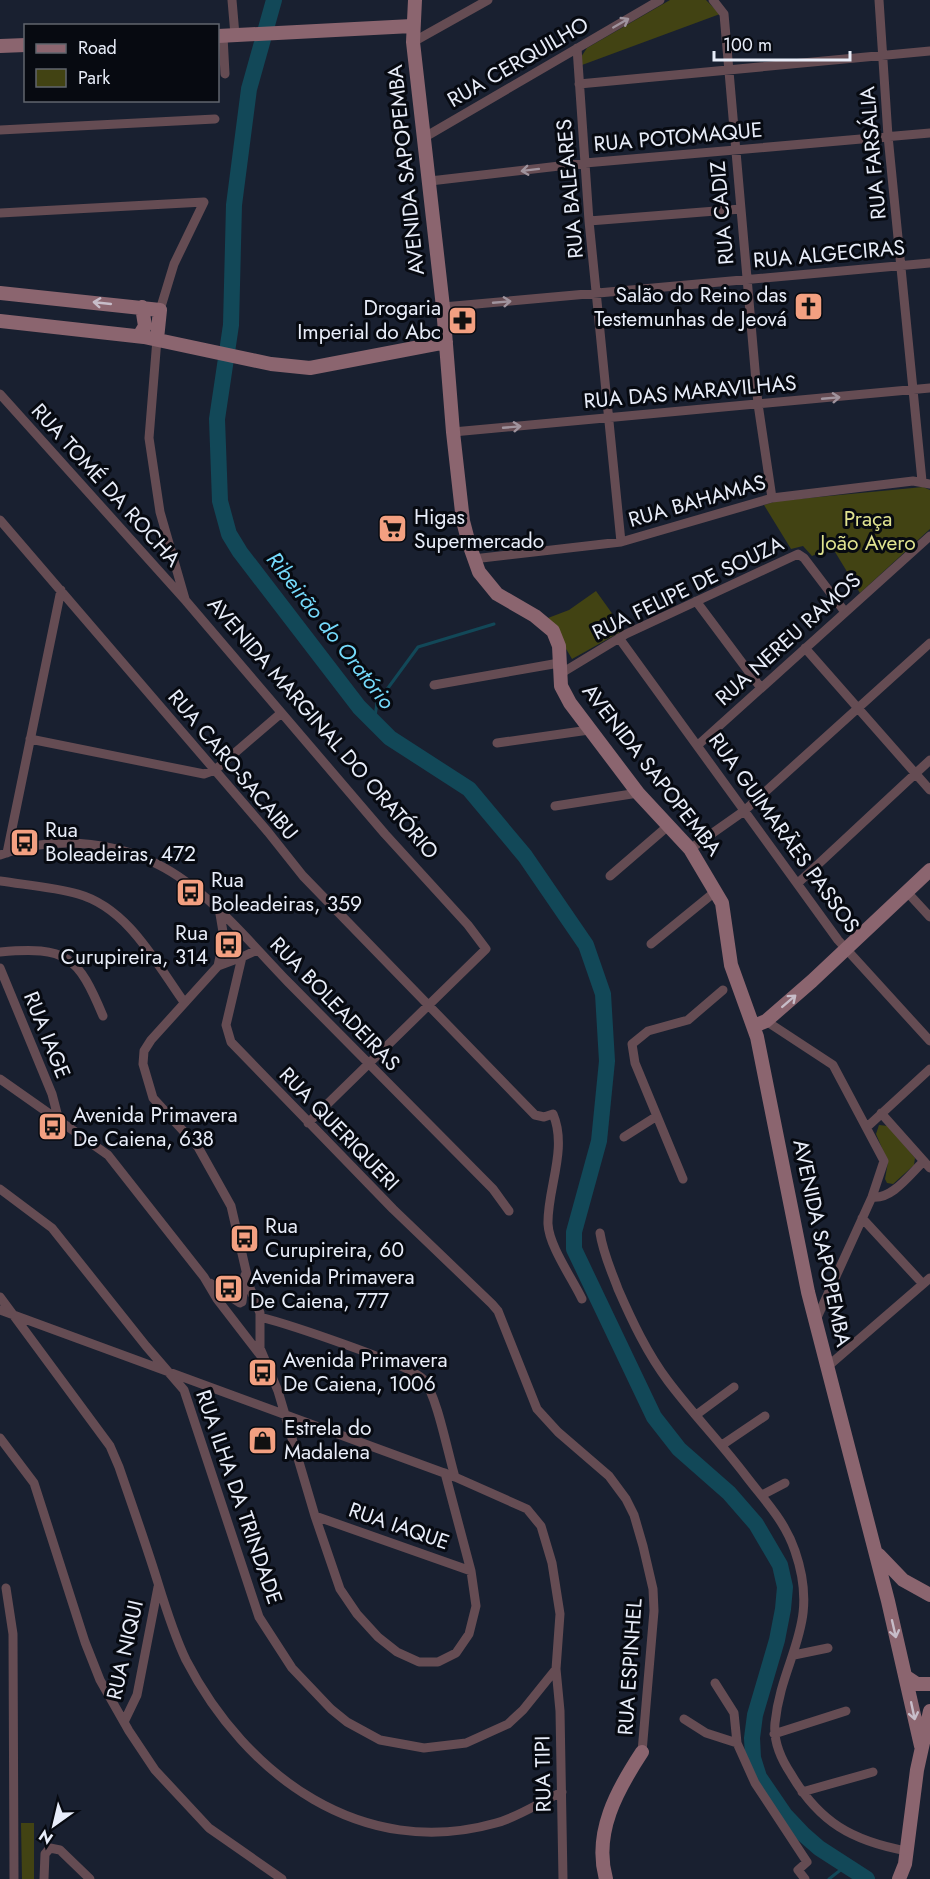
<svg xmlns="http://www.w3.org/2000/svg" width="930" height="1879" font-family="Jost,sans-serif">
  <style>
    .green { fill: #424313 }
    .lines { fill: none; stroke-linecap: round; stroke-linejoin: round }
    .stream { stroke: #124858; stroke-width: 3 }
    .river { stroke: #124858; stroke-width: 16 }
    .street { stroke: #654c53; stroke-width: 9 }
    .secondary { stroke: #8b656f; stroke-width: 14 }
    .oneway { stroke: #a0949e }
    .oneway2 { stroke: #c7bdc9 }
    .labels { text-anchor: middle; stroke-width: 6; stroke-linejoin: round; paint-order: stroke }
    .street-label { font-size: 21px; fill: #e8edf9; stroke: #070a11 }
    .poi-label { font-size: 21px; fill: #e8edf9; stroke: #070a11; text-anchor: start }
    .park-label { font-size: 21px; fill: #e0e390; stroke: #070a11 }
    .water-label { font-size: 22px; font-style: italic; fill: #75dafb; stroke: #070a11 }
  </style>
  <rect width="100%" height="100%" fill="#192030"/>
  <path class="green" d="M670,0H706L720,14L582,65L581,57L587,48Z
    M923,487L930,490V529L860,593L832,547L812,556L803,546L791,549L764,505L777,501Z
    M596,591L624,630L572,659L548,618L569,610Z
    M879,1125L888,1126L915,1158L914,1165L893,1184L887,1183L885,1179L888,1162L876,1134Z
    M21,1823H34V1879H22Z"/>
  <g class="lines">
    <path class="stream" d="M374,723L377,703L418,647L494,624
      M829,1879L847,1865"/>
    <path class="river" d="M274,0L249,89L234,205L231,325L217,419L220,501L229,534L240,552L359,707L390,738L469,789L525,856L586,945L603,994L607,1061L599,1141L574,1232V1249L654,1417L679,1449L729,1493L756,1524L780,1565L785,1587L783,1609L777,1640L755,1715L752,1738L753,1758L759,1777L785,1815L803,1834L819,1848L867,1879"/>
    <path class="street" d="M232,0L235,35
      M713,0L724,14L758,404L772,498
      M879,0L888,136L922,481
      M223,36L225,74
      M413,42L488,0
      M577,48L589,221L621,542
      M579,84L930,51
      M0,130L215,119
      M425,137L660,0
      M430,181L585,163L930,133
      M0,213L204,202L174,264L160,310
      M589,221L741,209
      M443,307L930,263
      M157,339L149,438L160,512L185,599
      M0,394L186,601L385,834L468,925L486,949L308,1123
      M453,432L930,388
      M0,520L268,832L303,876L535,1115L544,1117L553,1114C568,1149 547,1189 548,1224C549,1246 572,1278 582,1299
      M473,559L621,542L772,498L913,481L930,484
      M696,601L761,688
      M619,638L838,940L930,1041
      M805,648L930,790
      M560,674L626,634L798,554L804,558L845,612
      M434,685L559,663
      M30,739L204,774L215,770L280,714
      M497,743L589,730
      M698,745L930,536
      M555,806L638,793
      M690,849L744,811L930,643
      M7,853L61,590
      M0,855C50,836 111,840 159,865C207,889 251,944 289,983C357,1052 425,1121 493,1189L509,1211
      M610,876L668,826
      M0,881C26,885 53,887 78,894C128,908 156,963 184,1002
      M798,883L930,760
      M907,892L930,917
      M220,914L224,938L218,966L151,1040L144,1051L143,1064L153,1098L198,1147L231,1206L250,1288L260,1313V1348L278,1391L315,1516L340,1589L357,1614L378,1637L397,1652L419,1662H438L456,1653L469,1634L476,1606L471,1571L445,1473
      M651,944L716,891
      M257,950L242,957L226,1025L231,1042L393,1209L492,1304L498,1311L537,1409L558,1432L609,1476L626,1499L634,1515L643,1546L653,1589L654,1611L642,1752
      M0,952C67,946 78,956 103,1016
      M218,966L242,957
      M0,968L52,1094L58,1117
      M766,1021L833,1065L884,1161L872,1197L816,1320
      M0,1079L108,1155L204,1277L217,1299L261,1356
      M881,1113L930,1168
      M867,1127L930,1069
      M624,1137L657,1116
      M683,1179L635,1063L632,1044L648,1031L688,1020L723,990
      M0,1189L52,1228L146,1346L184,1390L259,1617L292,1668L331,1709L347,1722L380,1740L424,1748L466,1743L508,1724L523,1710L556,1669
      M872,1197C892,1200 910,1174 924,1161
      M862,1218L923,1284
      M600,1233C603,1253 611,1270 618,1289C632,1321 647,1353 668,1381C692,1413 721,1443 746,1476C765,1501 785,1521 795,1551C821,1626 782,1656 775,1723C773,1742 781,1759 791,1774C819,1822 852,1841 907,1851
      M210,1283L240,1303
      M0,1297L110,1446L119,1467C132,1505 146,1544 158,1583C166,1609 174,1635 186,1660C246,1776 362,1861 496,1823C519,1817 540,1802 562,1792
      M242,1302L245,1275
      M0,1310L455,1477L527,1509L541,1526L552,1563L560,1614L556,1669L560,1711L563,1879
      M260,1317C284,1323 413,1365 424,1380C437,1396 448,1454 455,1477
      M827,1367L930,1278
      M696,1415L734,1387
      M0,1438L34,1483L85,1642L100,1680L129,1731L155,1770L209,1828L282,1879
      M722,1445L765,1416
      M762,1495L785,1483
      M315,1516L471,1571
      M6,1588L13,1634L14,1879
      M794,1655L828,1648
      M715,1683L734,1713L737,1743L755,1783L807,1862L798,1870L805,1879
      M684,1719L706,1733L737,1743
      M124,1722L137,1695L158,1587
      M774,1734L846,1711
      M802,1792L873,1772
      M44,1879L45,1854L50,1848L60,1850L90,1879"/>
    <path class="secondary" d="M415,0L413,42L443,307L453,432L463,521L469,544L479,572L497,594L535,616L553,631L559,646L561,686L570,703L638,793L690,849L722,903L731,965L757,1037L808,1292L888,1601L921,1746
      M218,36L412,26
      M0,46L26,45
      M0,293L160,310L157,339
      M0,321L144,337L271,364L310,368L446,342
      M139,336L145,326L142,307
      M754,1026L766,1021L812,981L930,870
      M879,1555L903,1580L930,1595
      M905,1676L917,1684H930
      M606,1879C593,1833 617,1790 642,1752
      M899,1879L905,1864L917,1770L930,1711"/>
  </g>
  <defs><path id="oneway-shaft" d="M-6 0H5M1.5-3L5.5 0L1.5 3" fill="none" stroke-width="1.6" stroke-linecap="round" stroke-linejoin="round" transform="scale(1.5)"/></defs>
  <g class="oneway">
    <use href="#oneway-shaft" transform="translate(621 23) rotate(-30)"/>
    <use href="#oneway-shaft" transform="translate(530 170) rotate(173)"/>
    <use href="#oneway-shaft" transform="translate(502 302) rotate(-5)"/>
    <use href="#oneway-shaft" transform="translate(831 398) rotate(-5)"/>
    <use href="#oneway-shaft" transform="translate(512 427) rotate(-5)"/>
  </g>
  <g class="oneway2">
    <use href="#oneway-shaft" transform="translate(102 303) rotate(-174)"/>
    <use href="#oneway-shaft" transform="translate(789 1001) rotate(-41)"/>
    <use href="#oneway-shaft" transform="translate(894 1629) rotate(77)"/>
    <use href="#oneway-shaft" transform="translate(913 1711) rotate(78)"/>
  </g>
  <defs>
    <symbol id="church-square" viewBox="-11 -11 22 22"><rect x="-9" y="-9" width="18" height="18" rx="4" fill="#f3a081" stroke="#070a11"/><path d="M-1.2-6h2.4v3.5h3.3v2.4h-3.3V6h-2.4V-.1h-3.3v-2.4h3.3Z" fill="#111"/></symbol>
    <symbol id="pharmacy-square" viewBox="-11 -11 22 22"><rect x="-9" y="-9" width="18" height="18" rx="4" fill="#f3a081" stroke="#070a11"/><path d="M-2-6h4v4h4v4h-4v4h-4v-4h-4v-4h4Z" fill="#111"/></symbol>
    <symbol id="supermarket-square" viewBox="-11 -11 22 22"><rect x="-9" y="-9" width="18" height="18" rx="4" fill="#f3a081" stroke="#070a11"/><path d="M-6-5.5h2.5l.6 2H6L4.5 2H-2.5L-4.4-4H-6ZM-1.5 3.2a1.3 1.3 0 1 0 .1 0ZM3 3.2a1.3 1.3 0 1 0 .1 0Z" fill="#111"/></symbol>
    <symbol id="bus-square" viewBox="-11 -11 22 22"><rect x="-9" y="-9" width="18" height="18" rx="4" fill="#f3a081" stroke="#070a11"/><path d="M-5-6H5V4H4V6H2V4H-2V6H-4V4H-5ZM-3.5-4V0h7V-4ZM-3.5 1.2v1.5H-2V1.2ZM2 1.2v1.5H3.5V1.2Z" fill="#111"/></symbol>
    <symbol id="shop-square" viewBox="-11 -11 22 22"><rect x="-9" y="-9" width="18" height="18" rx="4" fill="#f3a081" stroke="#070a11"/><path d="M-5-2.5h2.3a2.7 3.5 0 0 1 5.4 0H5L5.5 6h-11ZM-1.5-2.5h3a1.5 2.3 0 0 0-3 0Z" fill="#111"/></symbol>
  </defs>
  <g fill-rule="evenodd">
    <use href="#church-square" x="792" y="290" width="33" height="33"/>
    <use href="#pharmacy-square" x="446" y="304" width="33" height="33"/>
    <use href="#supermarket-square" x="376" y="512" width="33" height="33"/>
    <use href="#bus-square" x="8" y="826" width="33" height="33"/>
    <use href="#bus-square" x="174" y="876" width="33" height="33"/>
    <use href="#bus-square" x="212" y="928" width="33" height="33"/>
    <use href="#bus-square" x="36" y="1110" width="33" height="33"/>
    <use href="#bus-square" x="228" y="1222" width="33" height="33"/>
    <use href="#bus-square" x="212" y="1272" width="33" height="33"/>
    <use href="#bus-square" x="246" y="1356" width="33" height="33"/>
    <use href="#shop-square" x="246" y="1424" width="33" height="33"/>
  </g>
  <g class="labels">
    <g class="street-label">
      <text transform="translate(518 62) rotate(-30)" y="7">RUA CERQUILHO</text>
      <text transform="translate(678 137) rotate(-5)" y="7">RUA POTOMAQUE</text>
      <text transform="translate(873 153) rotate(-95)" y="7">RUA FARSÁLIA</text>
      <text transform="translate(406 170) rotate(-96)" y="7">AVENIDA SAPOPEMBA</text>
      <text transform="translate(570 189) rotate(-95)" y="7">RUA BALEARES</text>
      <text transform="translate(722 213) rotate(-95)" y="7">RUA CADIZ</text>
      <text transform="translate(829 254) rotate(-5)" y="7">RUA ALGECIRAS</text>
      <text transform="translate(690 392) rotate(-5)" y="7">RUA DAS MARAVILHAS</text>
      <text transform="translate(106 485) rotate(48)" y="7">RUA TOMÉ DA ROCHA</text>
      <text transform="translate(697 501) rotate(-16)" y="7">RUA BAHAMAS</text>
      <text transform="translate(688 588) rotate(-26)" y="7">RUA FELIPE DE SOUZA</text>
      <text transform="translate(788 639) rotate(-42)" y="7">RUA NEREU RAMOS</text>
      <text transform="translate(323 728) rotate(49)" y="7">AVENIDA MARGINAL DO ORATÓRIO</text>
      <text transform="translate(233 765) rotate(50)" y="7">RUA CARO-SACAIBU</text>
      <text transform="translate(652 770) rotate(52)" y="7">AVENIDA SAPOPEMBA</text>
      <text transform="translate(784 833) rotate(54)" y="7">RUA GUIMARÃES PASSOS</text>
      <text transform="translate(335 1004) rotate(46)" y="7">RUA BOLEADEIRAS</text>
      <text transform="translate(47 1035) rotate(68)" y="7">RUA IAGE</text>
      <text transform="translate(339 1129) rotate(46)" y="7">RUA QUERIQUERI</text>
      <text transform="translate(822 1243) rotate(78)" y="7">AVENIDA SAPOPEMBA</text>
      <text transform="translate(239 1497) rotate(71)" y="7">RUA ILHA DA TRINDADE</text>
      <text transform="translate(399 1526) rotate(19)" y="7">RUA IAQUE</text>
      <text transform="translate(125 1650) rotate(-77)" y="7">RUA NIQUI</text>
      <text transform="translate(630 1667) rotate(-86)" y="7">RUA ESPINHEL</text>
      <text transform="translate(543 1774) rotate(-91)" y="7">RUA TIPI</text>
    </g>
    <g class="poi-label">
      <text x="787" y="302" text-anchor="end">Salão do Reino das<tspan x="787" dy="24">Testemunhas de Jeová</tspan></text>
      <text x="441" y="315" text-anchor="end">Drogaria<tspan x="441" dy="24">Imperial do Abc</tspan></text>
      <text x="414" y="524">Higas<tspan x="414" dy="24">Supermercado</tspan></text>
      <text x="45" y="837">Rua<tspan x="45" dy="24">Boleadeiras, 472</tspan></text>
      <text x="211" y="887">Rua<tspan x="211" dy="24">Boleadeiras, 359</tspan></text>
      <text x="208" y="940" text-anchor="end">Rua<tspan x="208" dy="24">Curupireira, 314</tspan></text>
      <text x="73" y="1122">Avenida Primavera<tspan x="73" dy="24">De Caiena, 638</tspan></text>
      <text x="265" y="1233">Rua<tspan x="265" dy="24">Curupireira, 60</tspan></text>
      <text x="250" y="1284">Avenida Primavera<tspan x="250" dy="24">De Caiena, 777</tspan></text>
      <text x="283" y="1367">Avenida Primavera<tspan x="283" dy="24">De Caiena, 1006</tspan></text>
      <text x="284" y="1435">Estrela do<tspan x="284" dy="24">Madalena</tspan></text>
    </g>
    <g class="park-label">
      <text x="868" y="526">Praça<tspan x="868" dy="24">João Avero</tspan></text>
    </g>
    <g class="water-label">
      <text transform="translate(331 630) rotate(52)" y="8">Ribeirão do Oratório</text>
    </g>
  </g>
  <rect x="24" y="24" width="195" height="78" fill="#070a11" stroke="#61656e" stroke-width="1.5"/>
  <rect x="36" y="44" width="30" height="9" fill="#8b656f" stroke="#61656e" stroke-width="1.5"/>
  <text x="78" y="54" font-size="18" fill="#e8edf9">Road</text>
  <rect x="36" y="69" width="30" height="18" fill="#424313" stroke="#61656e" stroke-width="1.5"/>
  <text x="78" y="84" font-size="18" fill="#e8edf9">Park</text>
  <g transform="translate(54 1825) rotate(214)" stroke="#070a11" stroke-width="4.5" paint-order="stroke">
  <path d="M0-4.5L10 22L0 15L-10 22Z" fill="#e8edf9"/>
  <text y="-9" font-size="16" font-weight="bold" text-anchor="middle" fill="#e8edf9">N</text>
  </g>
  <path d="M714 51v9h136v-9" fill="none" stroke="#e8edf9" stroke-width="3"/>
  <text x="723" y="51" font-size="18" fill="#e8edf9" stroke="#070a11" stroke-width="4.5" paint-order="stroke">100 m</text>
</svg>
